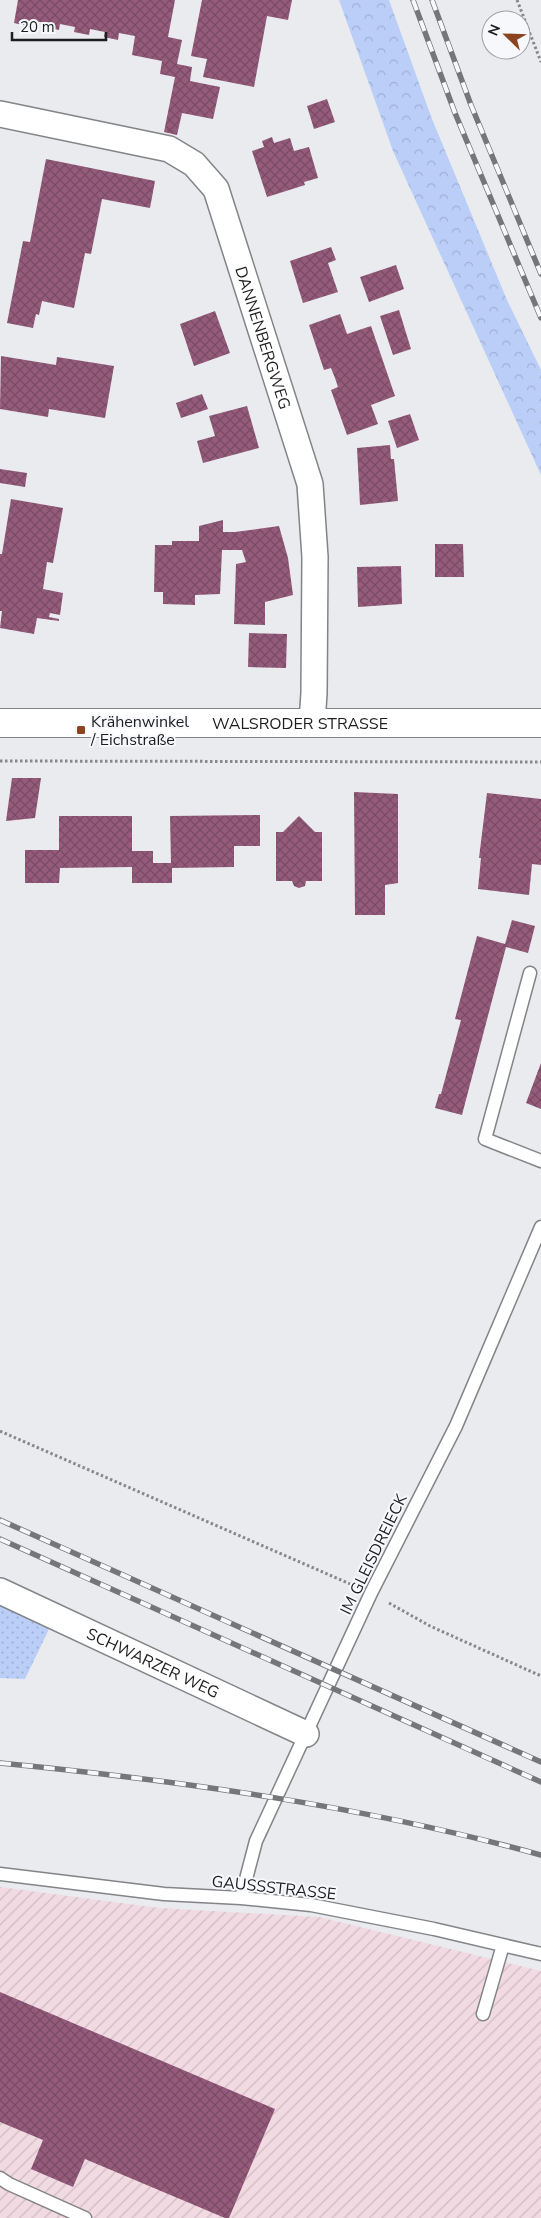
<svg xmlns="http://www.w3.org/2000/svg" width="541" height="2218" font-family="'Nunito Sans',sans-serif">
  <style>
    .industrial { fill: url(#industrial-furrows) }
    .forest { fill: url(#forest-crowns) }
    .garden { fill: url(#garden-dots) }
    .building { fill: url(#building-cross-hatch) }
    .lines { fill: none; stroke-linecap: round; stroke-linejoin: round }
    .service-casing { stroke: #828487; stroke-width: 15 }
    .minor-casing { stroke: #828487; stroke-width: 28 }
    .tertiary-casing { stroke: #828487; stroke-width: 30 }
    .path { stroke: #87888b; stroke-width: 3; stroke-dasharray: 2.5 2.5; stroke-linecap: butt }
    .service { stroke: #fff; stroke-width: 12 }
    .minor { stroke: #fff; stroke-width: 25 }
    .tertiary { stroke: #fff; stroke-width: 28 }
    .rail-casing { stroke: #757679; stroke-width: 5.5 }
    .rail { stroke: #f6f8fc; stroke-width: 4; stroke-dasharray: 11; stroke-linecap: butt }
    .poi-dot { fill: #8b4420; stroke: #f6f8fc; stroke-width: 2 }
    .labels { text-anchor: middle; stroke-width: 4; stroke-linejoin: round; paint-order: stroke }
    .street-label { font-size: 16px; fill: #1d1d1f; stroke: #f6f8fc }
    .poi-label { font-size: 16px; fill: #1d1d1f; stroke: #f6f8fc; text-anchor: start }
  </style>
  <defs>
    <pattern id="industrial-furrows" width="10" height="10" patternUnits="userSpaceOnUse" patternTransform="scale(1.25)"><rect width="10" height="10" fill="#f2dae3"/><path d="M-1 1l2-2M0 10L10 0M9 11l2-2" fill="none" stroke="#cfbbc2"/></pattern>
    <pattern id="forest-crowns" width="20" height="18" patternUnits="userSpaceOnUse" patternTransform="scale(1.25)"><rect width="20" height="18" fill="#bbcef8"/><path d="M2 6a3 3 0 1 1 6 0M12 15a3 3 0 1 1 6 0" fill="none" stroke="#a0b0d4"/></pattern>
    <pattern id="garden-dots" width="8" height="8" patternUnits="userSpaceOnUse" patternTransform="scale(1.25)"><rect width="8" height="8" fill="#bbcef8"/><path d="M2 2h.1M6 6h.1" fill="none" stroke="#a0b0d4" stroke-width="1.8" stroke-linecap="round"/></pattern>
    <pattern id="building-cross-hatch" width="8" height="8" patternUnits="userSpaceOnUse" patternTransform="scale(1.25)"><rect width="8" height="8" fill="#955b7b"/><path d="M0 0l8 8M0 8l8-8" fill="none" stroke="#794b64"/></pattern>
  </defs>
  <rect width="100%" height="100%" fill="#e9ebef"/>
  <path class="industrial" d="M0,1887L159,1908L319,1917L541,1971V2218H0Z"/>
  <path class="forest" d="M339,0H389L432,119L507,300L541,370V475L393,151Z"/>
  <path class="garden" d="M0,1602L51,1625L25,1679L0,1678Z"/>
  <path class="building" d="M18,0H175L168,37L182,40L177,64L192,67L190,81L220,87L213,119L182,113L177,135L164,132L175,77L160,74L162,61L132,55L135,36L119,33L118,40L104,37L105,32L90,29L89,35L74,32L75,27L60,24L59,30L44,27L45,23L30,20L28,26L14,23Z
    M202,0H292L288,20L267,16L254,87L203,77L207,59L191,56Z
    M327,99L335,122L314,129L307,106Z
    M272,137L274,143L290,138L294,151L309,147L318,178L304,182L305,185L267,197L252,151L264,147L262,141Z
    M46,159L155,181L150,208L102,199L91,254L85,253L74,308L42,301L39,315L36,314L33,328L7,323L23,241L30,242Z
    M331,247L336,260L328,263L338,292L303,303L290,261Z
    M396,265L404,289L369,302L360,277Z
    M399,310L411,349L393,355L380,316Z
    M215,311L230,353L194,366L180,324Z
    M340,314L347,334L371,326L395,396L371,405L378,424L347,435L331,390L338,387L335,378L331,368L324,370L309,325Z
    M1,356L56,365L57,357L114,366L105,418L49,409L48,417L0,409Z
    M202,394L208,409L181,418L176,403Z
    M247,406L259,448L203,463L197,441L215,436L209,416Z
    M410,414L419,440L397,448L388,421Z
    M390,445L391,459H394L398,501L360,505L357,448Z
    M0,469L27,473L25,487L0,483Z
    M11,499L63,508L53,563L47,562L43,589L63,593L60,615L50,613L49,617L59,619V621L37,618L34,634L0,628L2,611H0V554H2Z
    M223,520V532H235L279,526L288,558L293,595L265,602V625L234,624L236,564L246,562L242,550H222L220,594L195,595V605L163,604V592H154L155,545H172V541H199V526Z
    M435,544H463L464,577H435Z
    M401,566L402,604L358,607L357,567Z
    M249,633L287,634L286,668L248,667Z
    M12,778H41L35,818L6,821Z
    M354,792L398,794V883L385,885V915H355Z
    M487,793L541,799V865L532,864L529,895L478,889L481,858H479Z
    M260,815V846H234V867L172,868V883H132V867L60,868L59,883H25V850H59V816H132V851H153V863H171L170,816Z
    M299,816L315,832H322V881H306L305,886L299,888L294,886L292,881H276V832H283Z
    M512,920L535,926L528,953L506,947L462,1115L435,1108L439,1094H441L461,1020L455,1019L477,936L505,944Z
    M541,1063V1109L526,1103Z
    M0,1992L275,2109L229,2218H225L85,2159L73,2187L31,2169L43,2140L0,2122Z"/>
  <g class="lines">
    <defs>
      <path id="service" d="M530,973L485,1139L541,1161
        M0,1874L164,1894L241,1898L311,1905L434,1929L541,1954
        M241,1898L256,1841L371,1593L456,1426L541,1227
        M483,2014L503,1945
        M0,2178L9,2184L85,2218"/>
      <g id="minor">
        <path id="s1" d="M0,114L169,149L194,164L216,189L310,484L315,557L314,693L312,723"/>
        <path id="s2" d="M0,1591L306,1734"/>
      </g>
      <g id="tertiary">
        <path id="s3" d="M0,723H541"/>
      </g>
    </defs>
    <use href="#service" class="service-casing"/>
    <use href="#minor" class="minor-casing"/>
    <use href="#tertiary" class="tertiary-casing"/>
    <path class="path" d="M517,0L541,62
      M0,761L541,762
      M0,1431L350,1584
      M389,1603L430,1626L541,1676"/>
    <use href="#service" class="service"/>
    <use href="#minor" class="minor"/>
    <use href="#tertiary" class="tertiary"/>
    <defs>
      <path id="rail" d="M413,0L455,113L541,318
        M432,0L471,105L541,274
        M0,1520L541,1762
        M0,1539L541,1782
        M0,1763C183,1781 363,1806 541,1855"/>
    </defs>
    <use href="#rail" class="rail-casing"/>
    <use href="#rail" class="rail"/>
  </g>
  <rect class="poi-dot" x="76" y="725" width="10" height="10" rx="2.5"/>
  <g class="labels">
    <g class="street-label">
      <text dy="6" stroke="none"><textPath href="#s1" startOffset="391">DANNENBERGWEG</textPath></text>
      <text dy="6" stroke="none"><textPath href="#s3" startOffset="300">WALSRODER STRASSE</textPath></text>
      <text transform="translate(373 1554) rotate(-64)" y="6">IM GLEISDREIECK</text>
      <text dy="6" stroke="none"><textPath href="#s2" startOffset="169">SCHWARZER WEG</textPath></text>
      <text transform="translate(274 1887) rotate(6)" y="6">GAUSSSTRASSE</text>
    </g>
    <g class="poi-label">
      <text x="91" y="727">Krähenwinkel<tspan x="91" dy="18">/ Eichstraße</tspan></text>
    </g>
  </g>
  <g transform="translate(506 35) rotate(293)"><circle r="24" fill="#f6f8fc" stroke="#9fa0a4"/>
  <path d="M0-4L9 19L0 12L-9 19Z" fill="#8b4420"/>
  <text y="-8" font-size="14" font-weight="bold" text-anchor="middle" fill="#1d1d1f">N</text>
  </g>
  <path d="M12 32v8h94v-8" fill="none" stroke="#1d1d1f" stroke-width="2.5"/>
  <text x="20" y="32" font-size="15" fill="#1d1d1f" stroke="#f6f8fc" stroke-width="4" paint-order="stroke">20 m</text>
</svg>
